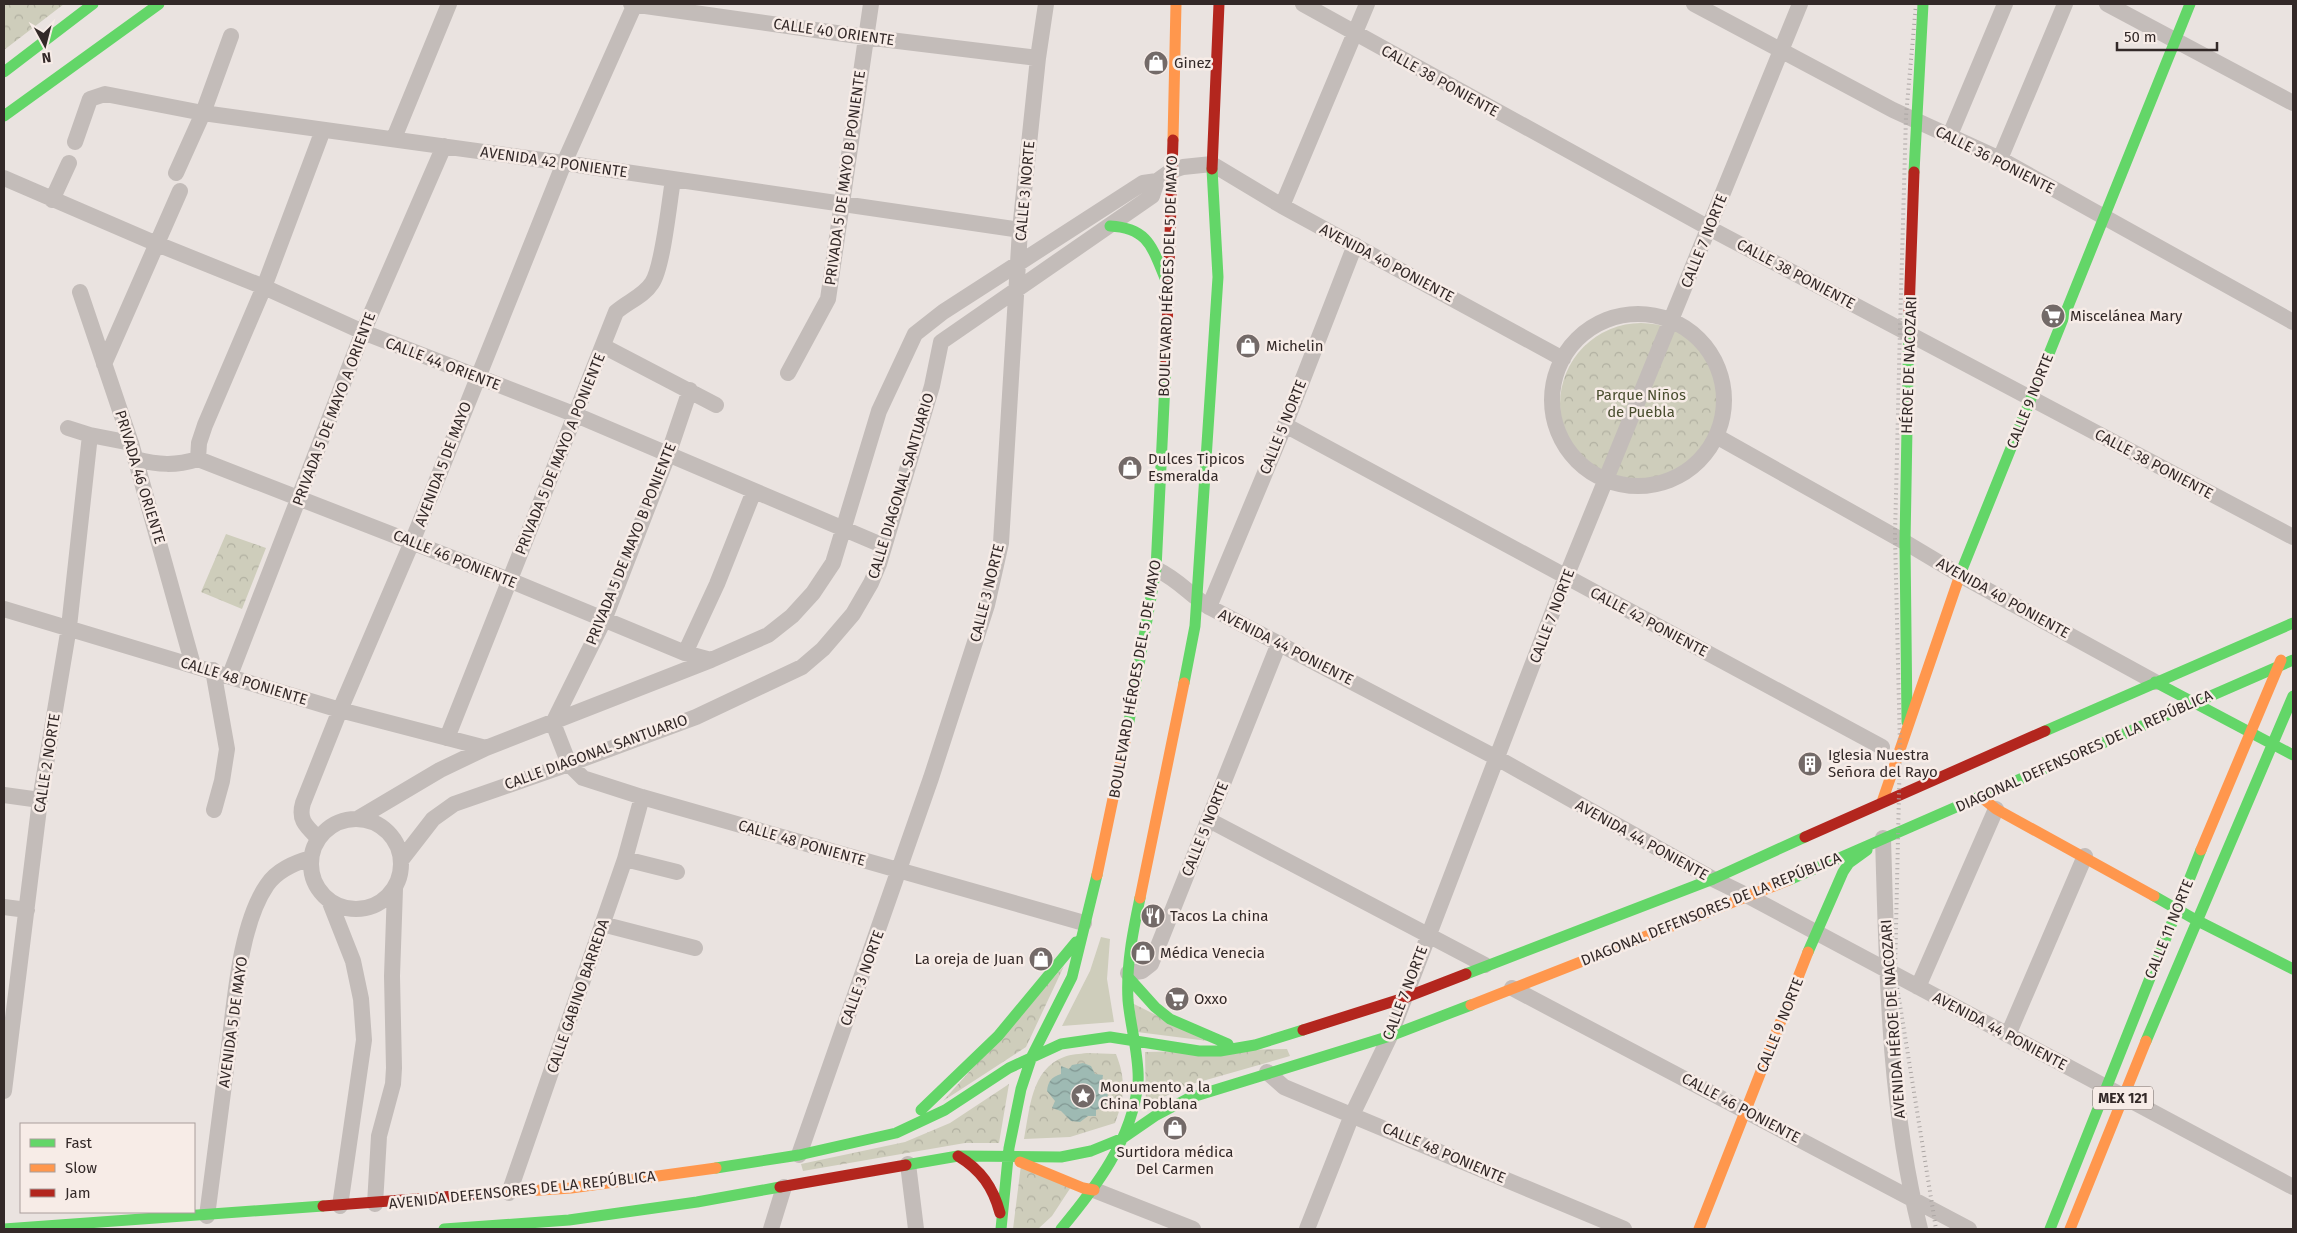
<svg xmlns="http://www.w3.org/2000/svg" width="2297" height="1233" font-family="'Fira Sans',sans-serif">
  <style>
    .grass { fill: #cecdbb }
    .park { fill: url(#park-crowns) }
    .water { fill: url(#water-waves) }
    .lines { fill: none; stroke-linecap: round; stroke-linejoin: round }
    .street { stroke: #c3bcb9; stroke-width: 16 }
    .fast { stroke: #63d668; stroke-width: 11 }
    .slow { stroke: #ff974d; stroke-width: 11 }
    .jam { stroke: #b3261e; stroke-width: 11 }
    .rail { stroke: #aba5a3; stroke-width: 4; stroke-dasharray: 1 4; stroke-linecap: butt }
    .labels { text-anchor: middle; stroke-width: 5; stroke-linejoin: round; paint-order: stroke }
    .shield { fill: #f7ece7; stroke: #6e6461; stroke-width: 1 }
    .shield-label { font-size: 14px; font-weight: bold; fill: #332928 }
    .street-label { font-size: 15px; fill: #332928; stroke: #f7ece7 }
    .poi-label { font-size: 15px; fill: #332928; stroke: #f7ece7; text-anchor: start }
    .park-label { font-size: 15px; fill: #494e2f; stroke: #f7ece7 }
  </style>
  <defs>
    <pattern id="park-crowns" width="20" height="18" patternUnits="userSpaceOnUse" patternTransform="scale(1.25)"><rect width="20" height="18" fill="#cecdbb"/><path d="M2 6a3 3 0 1 1 6 0M12 15a3 3 0 1 1 6 0" fill="none" stroke="#b1b0a1"/></pattern>
    <pattern id="water-waves" width="16" height="10" patternUnits="userSpaceOnUse" patternTransform="scale(1.25)"><rect width="16" height="10" fill="#9ebab3"/><path d="M0 5q4-4 8 0t8 0" fill="none" stroke="#819792"/></pattern>
  </defs>
  <rect width="100%" height="100%" fill="#eae3e0"/>
  <path class="grass" d="M1101,937L1110,939L1107,979L1114,1022L1062,1026L1090,971Z"/>
  <path class="park" d="M4,4H64L4,50Z
    M1560 404a81 81 0 1 1 162 0a81 81 0 1 1-162 0Z
    M226,534L266,548L242,609L201,592Z
    M1064,966L1026,1047L943,1101Z
    M1134,1004L1208,1041L1137,1032Z
    M1287,1049L1290,1056L1185,1086L1146,1106L1145,1052Z
    M1087,1053L1116,1054C1126,1079 1125,1098 1115,1123L1070,1137L1024,1139C1030,1109 1031,1069 1064,1057C1071,1054 1080,1054 1087,1053Z
    M1009,1084L999,1143H965L803,1171L801,1164L905,1142L950,1123Z
    M1021,1165L1071,1187L1052,1216L1038,1229H1013Z"/>
  <path class="water" d="M1083,1063L1091,1066L1095,1074L1103,1075L1102,1082C1110,1092 1111,1106 1096,1110V1116H1088L1080,1122L1071,1121L1061,1111L1052,1108L1055,1101L1047,1091C1048,1082 1051,1077 1061,1074V1066L1069,1069L1072,1065Z"/>
  <g class="lines">
    <path class="street" d="M631,4L865,37L1038,58
      M1303,4L1709,228L2293,537
      M1694,4L1893,110L2000,159L2293,322
      M2107,4L2293,103
      M1950,135L2005,4
      M394,138L449,4
      M75,142L90,99L105,94L203,113L564,163L1020,230
      M2000,159L2065,4
      M176,173L203,113L231,36
      M4,178L157,244L264,287L363,332L576,415L884,546
      M52,200L69,163
      M1282,206L1367,4
      M80,292L131,443L193,665
      M1552 400a86 86 0 1 1 172 0a86 86 0 1 1-172 0Z
      M603,346L716,405
      M104,364L180,191
      M788,373L828,299L871,4
      M690,390L668,455L604,620L553,723L569,764L583,778L642,797L1084,923
      M1285,425L1882,747
      M68,428L90,435L131,443
      M1716,436L1903,541L1960,575L2155,682
      M135,459C159,465 175,466 198,459
      M198,459L509,580L685,653L711,660
      M198,459L199,443L205,425L264,287L323,130
      M1156,569C1179,580 1189,594 1209,607L1497,758L1713,879L1750,897L2293,1187
      M1209,607L1285,425L1355,245
      M4,609L340,710L486,748
      M685,653L717,584L754,491
      M213,670L227,749L222,781L214,810
      M230,675L363,332L444,146
      M447,738L616,312C627,302 644,296 652,283C663,267 669,203 673,180
      M4,795L40,800
      M359,818L440,770L486,748L711,660L768,635L792,616L813,593L833,563L879,411L915,334L943,312L1143,183L1157,181L1171,171L1183,167L1212,164L1282,206L1563,359
      M311 864a45 45 0 1 1 90 0a45 45 0 1 1-90 0Z
      M1209,820L1485,965
      M318,838C306,826 298,820 303,803L340,710L412,542L564,163L635,4
      M1883,838C1887,968 1888,1102 1920,1229
      M402,859L433,819L454,804L569,764L696,717L802,667L823,649L853,614L871,583L879,564L932,386L941,342L1152,196L1157,181
      M625,859L677,872
      M329,900L353,961L361,999L364,1040L340,1206
      M4,907L27,910
      M602,924L695,948
      M1128,973L1142,971L1151,964L1279,643
      M1918,987L1996,809
      M1512,988L1969,1229
      M2008,1035L2085,856
      M1267,1072L1284,1087L1624,1229
      M4,1091L40,800L69,627L90,435
      M799,1155L931,778L987,605L1001,543L1020,230L1038,58L1046,4
      M908,1164L916,1229
      M1094,1190L1193,1229
      M509,1193L625,859L642,797
      M375,1204L379,1136L393,1084L394,1068L392,976L395,889
      M207,1216C214,1159 222,1103 229,1046C235,999 240,924 267,885C277,870 294,863 311,858
      M771,1229L784,1187
      M1307,1229L1352,1115L1390,1036L1566,577L1800,4"/>
    <path class="fast" d="M4,72L93,4
      M4,116L159,4
      M1914,172L1923,4
      M1110,226C1148,228 1152,247 1165,278
      M1961,572L2190,4
      M2155,682L2293,755
      M1184,683L1195,626L1218,277L1212,169
      M1907,722L1905,543L1909,313
      M1128,727L1156,569L1166,362
      M2045,731L2293,623
      M1789,880L2293,660
      M2154,896L2196,920L2293,969
      M1808,952L1843,872L1849,863L1867,850
      M1466,974L1713,879L1805,837
      M1128,977L1155,1007L1170,1019L1228,1044
      M2146,1041L2293,696
      M921,1110L998,1036L1076,942
      M906,1165L958,1156L1061,1157L1091,1151L1123,1138L1155,1116L1189,1098L1390,1036L1471,1005
      M716,1168L799,1155L896,1133L945,1110L1009,1068L1061,1044L1110,1037L1199,1051H1220L1255,1045L1303,1030
      M4,1229L323,1206
      M444,1229L569,1220L697,1202L780,1187
      M1001,1229L1009,1148L1021,1089L1032,1056L1072,977L1097,875
      M1061,1229C1096,1187 1132,1140 1138,1083C1140,1059 1130,1025 1128,1000C1126,965 1133,931 1140,898
      M2050,1229L2201,850"/>
    <path class="slow" d="M1173,140L1176,4
      M1981,797L1996,809L2154,896
      M1882,802L1961,572
      M2201,850L2281,660
      M1097,875L1128,727
      M1140,898L1184,683
      M1471,1005L1789,880
      M1020,1162L1083,1188L1094,1190
      M482,1194L571,1188L716,1168
      M1699,1229L1808,952
      M2070,1229L2146,1041"/>
    <path class="jam" d="M1212,169L1219,4
      M1909,313L1914,172
      M1166,362L1173,140
      M1805,837L2045,731
      M1303,1030L1404,998L1466,974
      M958,1156C981,1170 993,1187 1000,1213
      M780,1187L906,1165
      M323,1206L482,1194"/>
    <path class="rail" d="M1916,4L1906,116L1900,329L1895,536L1900,748L1895,974L1936,1229"/>
  </g>
  <defs>
    <symbol id="shop-disc" viewBox="-11 -11 22 22"><circle r="9.5" fill="#736a68" stroke="#f7ece7"/><path d="M-5-2.5h2.3a2.7 3.5 0 0 1 5.4 0H5L5.5 6h-11ZM-1.5-2.5h3a1.5 2.3 0 0 0-3 0Z" fill="#fff"/></symbol>
    <symbol id="supermarket-disc" viewBox="-11 -11 22 22"><circle r="9.5" fill="#736a68" stroke="#f7ece7"/><path d="M-6-5.5h2.5l.6 2H6L4.5 2H-2.5L-4.4-4H-6ZM-1.5 3.2a1.3 1.3 0 1 0 .1 0ZM3 3.2a1.3 1.3 0 1 0 .1 0Z" fill="#fff"/></symbol>
    <symbol id="building-disc" viewBox="-11 -11 22 22"><circle r="9.5" fill="#736a68" stroke="#f7ece7"/><path d="M-4-6H4V6H1V3H-1V6H-4ZM-2.5-4.3h1.7v1.8h-1.7ZM.8-4.3h1.7v1.8H.8ZM-2.5-1h1.7V.8h-1.7ZM.8-1h1.7V.8H.8Z" fill="#fff"/></symbol>
    <symbol id="restaurant-disc" viewBox="-11 -11 22 22"><circle r="9.5" fill="#736a68" stroke="#f7ece7"/><path d="M-5-6h1v4h1v-4h1v4h1v-4h1v5L-1.5 .5V6h-2V.5L-5-1ZM5-6V6H3V1.5H1.5Q1.5-4 5-6Z" fill="#fff"/></symbol>
    <symbol id="sight-disc" viewBox="-11 -11 22 22"><circle r="9.5" fill="#736a68" stroke="#f7ece7"/><path d="M0-6L1.8-2.2L6-1.7L2.9 1.2L3.7 5.4L0 3.3L-3.7 5.4L-2.9 1.2L-6-1.7L-1.8-2.2Z" fill="#fff"/></symbol>
  </defs>
  <g fill-rule="evenodd">
    <use href="#shop-disc" x="1142" y="49" width="28" height="28"/>
    <use href="#supermarket-disc" x="2039" y="302" width="28" height="28"/>
    <use href="#shop-disc" x="1234" y="332" width="28" height="28"/>
    <use href="#shop-disc" x="1116" y="454" width="28" height="28"/>
    <use href="#building-disc" x="1796" y="750" width="28" height="28"/>
    <use href="#restaurant-disc" x="1139" y="902" width="28" height="28"/>
    <use href="#shop-disc" x="1129" y="939" width="28" height="28"/>
    <use href="#shop-disc" x="1027" y="945" width="28" height="28"/>
    <use href="#supermarket-disc" x="1163" y="985" width="28" height="28"/>
    <use href="#sight-disc" x="1069" y="1082" width="28" height="28"/>
    <use href="#shop-disc" x="1161" y="1114" width="28" height="28"/>
  </g>
  <g class="labels">
    <rect class="shield" x="2093" y="1086.5" width="60" height="23" rx="4"/>
    <g class="shield-label">
      <text x="2123" y="1103">MEX 121</text>
    </g>
    <g class="street-label">
      <text transform="translate(834 32) rotate(8)" y="5">CALLE 40 ORIENTE</text>
      <text transform="translate(1440 81) rotate(29)" y="5">CALLE 38 PONIENTE</text>
      <text transform="translate(1995 160) rotate(27)" y="5">CALLE 36 PONIENTE</text>
      <text transform="translate(554 162) rotate(8)" y="5">AVENIDA 42 PONIENTE</text>
      <text transform="translate(845 178) rotate(-82)" y="5">PRIVADA 5 DE MAYO B PONIENTE</text>
      <text transform="translate(1025 191) rotate(-85)" y="5">CALLE 3 NORTE</text>
      <text transform="translate(1704 241) rotate(-68)" y="5">CALLE 7 NORTE</text>
      <text transform="translate(1387 263) rotate(28)" y="5">AVENIDA 40 PONIENTE</text>
      <text transform="translate(1796 274) rotate(28)" y="5">CALLE 38 PONIENTE</text>
      <text transform="translate(1168 276) rotate(-88)" y="5">BOULEVARD HÉROES DEL 5 DE MAYO</text>
      <text transform="translate(443 364) rotate(21)" y="5">CALLE 44 ORIENTE</text>
      <text transform="translate(1909 365) rotate(-88)" y="5">HÉROE DE NACOZARI</text>
      <text transform="translate(2030 401) rotate(-68)" y="5">CALLE 9 NORTE</text>
      <text transform="translate(334 409) rotate(-69)" y="5">PRIVADA 5 DE MAYO A ORIENTE</text>
      <text transform="translate(1283 427) rotate(-68)" y="5">CALLE 5 NORTE</text>
      <text transform="translate(560 454) rotate(-68)" y="5">PRIVADA 5 DE MAYO A PONIENTE</text>
      <text transform="translate(443 464) rotate(-69)" y="5">AVENIDA 5 DE MAYO</text>
      <text transform="translate(2154 464) rotate(28)" y="5">CALLE 38 PONIENTE</text>
      <text transform="translate(140 477) rotate(73)" y="5">PRIVADA 46 ORIENTE</text>
      <text transform="translate(901 486) rotate(-73)" y="5">CALLE DIAGONAL SANTUARIO</text>
      <text transform="translate(631 544) rotate(-68)" y="5">PRIVADA 5 DE MAYO B PONIENTE</text>
      <text transform="translate(455 559) rotate(22)" y="5">CALLE 46 PONIENTE</text>
      <text transform="translate(987 593) rotate(-76)" y="5">CALLE 3 NORTE</text>
      <text transform="translate(2003 598) rotate(29)" y="5">AVENIDA 40 PONIENTE</text>
      <text transform="translate(1552 616) rotate(-69)" y="5">CALLE 7 NORTE</text>
      <text transform="translate(1649 622) rotate(28)" y="5">CALLE 42 PONIENTE</text>
      <text transform="translate(1286 647) rotate(27)" y="5">AVENIDA 44 PONIENTE</text>
      <text transform="translate(1135 679) rotate(-80)" y="5">BOULEVARD HÉROES DEL 5 DE MAYO</text>
      <text transform="translate(244 681) rotate(17)" y="5">CALLE 48 PONIENTE</text>
      <text transform="translate(2084 751) rotate(-24)" y="5">DIAGONAL DEFENSORES DE LA REPÚBLICA</text>
      <text transform="translate(596 752) rotate(-20)" y="5">CALLE DIAGONAL SANTUARIO</text>
      <text transform="translate(47 763) rotate(-81)" y="5">CALLE 2 NORTE</text>
      <text transform="translate(1205 829) rotate(-68)" y="5">CALLE 5 NORTE</text>
      <text transform="translate(1642 840) rotate(29)" y="5">AVENIDA 44 PONIENTE</text>
      <text transform="translate(802 843) rotate(16)" y="5">CALLE 48 PONIENTE</text>
      <text transform="translate(1711 909) rotate(-22)" y="5">DIAGONAL DEFENSORES DE LA REPÚBLICA</text>
      <text transform="translate(2169 929) rotate(-68)" y="5">CALLE 11 NORTE</text>
      <text transform="translate(862 978) rotate(-70)" y="5">CALLE 3 NORTE</text>
      <text transform="translate(1405 993) rotate(-69)" y="5">CALLE 7 NORTE</text>
      <text transform="translate(578 996) rotate(-71)" y="5">CALLE GABINO BARREDA</text>
      <text transform="translate(1893 1019) rotate(-94)" y="5">AVENIDA HÉROE DE NACOZARI</text>
      <text transform="translate(233 1022) rotate(-82)" y="5">AVENIDA 5 DE MAYO</text>
      <text transform="translate(1780 1025) rotate(-68)" y="5">CALLE 9 NORTE</text>
      <text transform="translate(2000 1031) rotate(28)" y="5">AVENIDA 44 PONIENTE</text>
      <text transform="translate(1741 1108) rotate(28)" y="5">CALLE 46 PONIENTE</text>
      <text transform="translate(1444 1153) rotate(23)" y="5">CALLE 48 PONIENTE</text>
      <text transform="translate(522 1190) rotate(-6)" y="5">AVENIDA DEFENSORES DE LA REPÚBLICA</text>
    </g>
    <g class="poi-label">
      <text x="1174" y="68">Ginez</text>
      <text x="2070" y="321">Miscelánea Mary</text>
      <text x="1266" y="351">Michelin</text>
      <text x="1148" y="464">Dulces Tipicos<tspan x="1148" dy="17">Esmeralda</tspan></text>
      <text x="1828" y="760">Iglesia Nuestra<tspan x="1828" dy="17">Señora del Rayo</tspan></text>
      <text x="1170" y="921">Tacos La china</text>
      <text x="1160" y="958">Médica Venecia</text>
      <text x="1024" y="964" text-anchor="end">La oreja de Juan</text>
      <text x="1194" y="1004">Oxxo</text>
      <text x="1100" y="1092">Monumento a la<tspan x="1100" dy="17">China Poblana</tspan></text>
      <text x="1175" y="1157" text-anchor="middle">Surtidora médica<tspan x="1175" dy="17">Del Carmen</tspan></text>
    </g>
    <g class="park-label">
      <text x="1641" y="400">Parque Niños<tspan x="1641" dy="17">de Puebla</tspan></text>
    </g>
  </g>
  <rect width="2297" height="1233" fill="none" stroke="#332928" stroke-width="10"/>
  <rect x="20" y="1123" width="175" height="90" fill="#f7ece7" stroke="#a99e9b"/>
  <rect x="30" y="1139" width="25" height="8" fill="#63d668" stroke="#a99e9b"/>
  <text x="65" y="1148" font-size="15" fill="#332928">Fast</text>
  <rect x="30" y="1164" width="25" height="8" fill="#ff974d" stroke="#a99e9b"/>
  <text x="65" y="1173" font-size="15" fill="#332928">Slow</text>
  <rect x="30" y="1189" width="25" height="8" fill="#b3261e" stroke="#a99e9b"/>
  <text x="65" y="1198" font-size="15" fill="#332928">Jam</text>
  <g transform="translate(45 45) rotate(173)" stroke="#f7ece7" stroke-width="4" paint-order="stroke">
  <path d="M0-4L9 19L0 12L-9 19Z" fill="#332928"/>
  <text y="-8" font-size="14" font-weight="bold" text-anchor="middle" fill="#332928">N</text>
  </g>
  <path d="M2117 42v8h100v-8" fill="none" stroke="#332928" stroke-width="2.5"/>
  <text x="2124" y="42" font-size="15" fill="#332928" stroke="#f7ece7" stroke-width="4" paint-order="stroke">50 m</text>
</svg>
